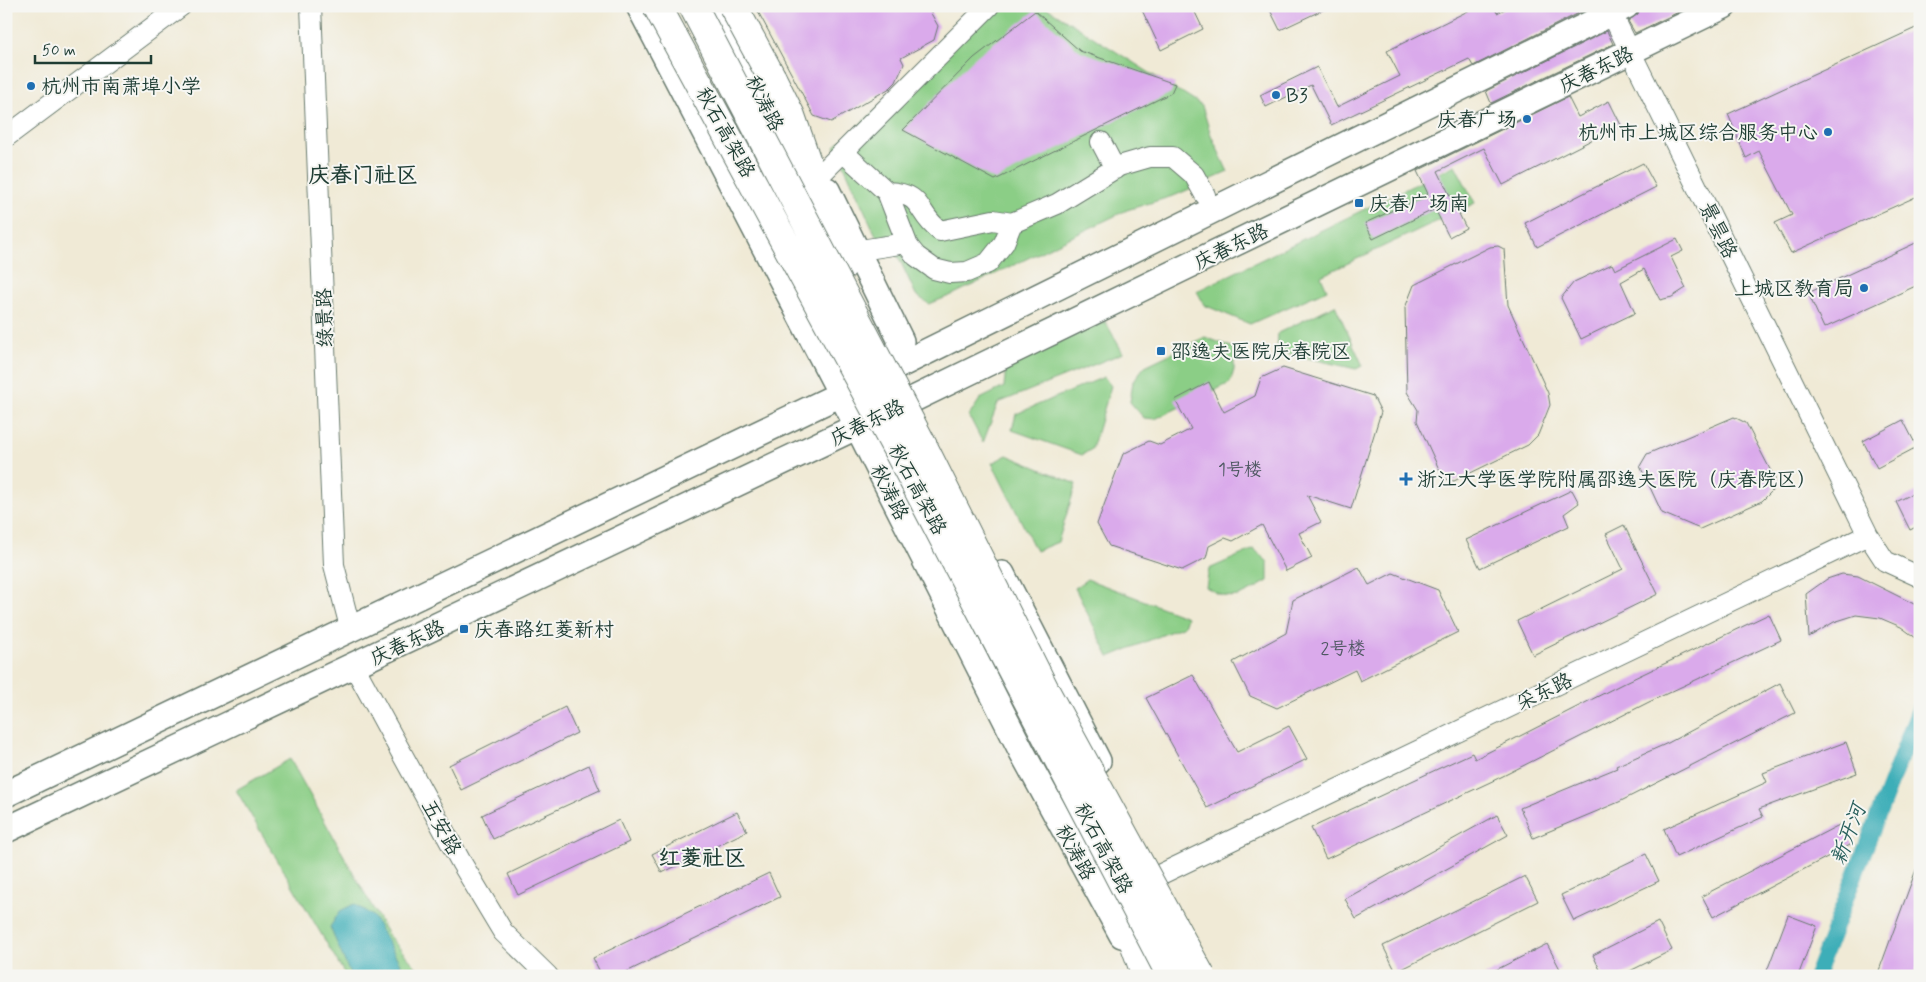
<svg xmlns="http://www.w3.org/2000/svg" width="1926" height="982" font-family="Mynerve,'LXGW WenKai TC',sans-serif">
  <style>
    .green { fill: #8bce86; stroke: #55865d }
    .water { fill: #3daeb8; stroke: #2e7676 }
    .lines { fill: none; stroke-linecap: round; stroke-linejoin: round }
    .canal { stroke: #3daeb8; stroke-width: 16 }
    .building { fill: #daaaeb }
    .minor-casing { stroke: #687a6d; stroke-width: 22 }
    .major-casing { stroke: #687a6d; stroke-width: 28 }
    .highway-casing { stroke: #687a6d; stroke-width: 30 }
    .minor { stroke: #fff; stroke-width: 20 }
    .major { stroke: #fff; stroke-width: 25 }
    .highway { stroke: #fff; stroke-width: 28 }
    .highway-bridge-casing { stroke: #687a6d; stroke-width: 30; stroke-linecap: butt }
    .highway-bridge { stroke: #fff; stroke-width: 28 }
    .poi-dot { fill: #1f6fb2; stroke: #f6f6f2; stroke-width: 2 }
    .labels { text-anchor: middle; stroke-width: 4; stroke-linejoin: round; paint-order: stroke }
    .number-label { font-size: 18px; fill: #4e5862 }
    .street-label { font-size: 20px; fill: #1f3d34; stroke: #f6f6f2 }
    .poi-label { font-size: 20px; fill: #1f3d34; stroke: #f6f6f2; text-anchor: start }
    .water-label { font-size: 21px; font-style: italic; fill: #285f5c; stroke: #f6f6f2 }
    .quarter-label { font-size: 22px; font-weight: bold; fill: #1f3d34; stroke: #f6f6f2 }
  </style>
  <rect width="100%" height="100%" fill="#f6f6f2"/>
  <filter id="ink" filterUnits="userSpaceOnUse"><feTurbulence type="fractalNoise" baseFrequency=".02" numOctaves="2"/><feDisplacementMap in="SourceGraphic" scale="10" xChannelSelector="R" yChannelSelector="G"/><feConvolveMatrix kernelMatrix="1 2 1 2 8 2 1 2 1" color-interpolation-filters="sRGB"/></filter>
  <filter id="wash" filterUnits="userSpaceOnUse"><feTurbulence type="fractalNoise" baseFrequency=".0096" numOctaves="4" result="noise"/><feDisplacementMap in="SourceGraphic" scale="20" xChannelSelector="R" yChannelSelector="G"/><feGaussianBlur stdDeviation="1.12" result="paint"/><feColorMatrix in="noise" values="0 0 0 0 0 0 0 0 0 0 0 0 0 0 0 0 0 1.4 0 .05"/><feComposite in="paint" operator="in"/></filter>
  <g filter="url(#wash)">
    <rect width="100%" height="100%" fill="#f0ead6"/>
    <path class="green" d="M995,6H1044L1202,106L1211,135L1228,172L1176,195L1127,210L952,295L929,304L916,295L899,258L878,240L835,146Z
      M1455,165L1475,203L1321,276L1327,290L1250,324L1204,305L1197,291Z
      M1335,305L1363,366L1356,369L1277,351L1278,333Z
      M1105,321L1123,353L998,403L983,443L969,416L980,399L1004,387L1006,367Z
      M1205,337L1234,348V370L1230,383L1155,419L1144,418L1130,402L1133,381L1145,366Z
      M1104,377L1111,386L1092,449L1082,455L1012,430L1016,414Z
      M1007,455L1076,484L1058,542L1036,551L992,463Z
      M1254,549L1268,562V581C1242,595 1234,605 1206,587L1209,569Z
      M1087,579L1187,617L1184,626L1109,657L1075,588Z
      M290,759L388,935L424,976H346L236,790Z"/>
    <path class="water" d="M354,904L373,916L407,976H351L330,927L340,911Z"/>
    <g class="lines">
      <path class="canal" d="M1816,976L1920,707"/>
    </g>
    <g id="blocks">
      <path class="building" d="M755,6H927L938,26L934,40L901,58L904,64L896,82L890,88L831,122L814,116Z
        M1140,6H1192L1203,29L1161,50Z
        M1268,6H1331L1280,30Z
        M1468,6H1494L1497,13L1511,6H1593L1473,66L1469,59L1331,125L1311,85L1266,107L1260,95L1317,67L1337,107L1400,76L1387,51L1470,10Z
        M1640,6H1691L1635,33L1628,21L1638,14Z
        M1035,11L1080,51L1175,84L1171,93L995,180L903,130L974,58Z
        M1920,26V195L1791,253L1775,223L1792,215L1759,151L1746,158L1728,114Z
        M1607,31L1613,44L1491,103L1486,91Z
        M1568,97L1578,117L1609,101L1621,125L1503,185L1484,148L1438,171L1466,228L1449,237L1435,209L1373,239L1365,223L1428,194L1417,171Z
        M1643,163L1656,187L1537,247L1525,223Z
        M1677,239L1683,251L1671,257L1686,288L1672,297L1660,300L1644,269L1621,282L1635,313L1581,339L1561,298L1574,282L1612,264L1615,270Z
        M1920,241V284L1824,328L1808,293Z
        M1498,246L1504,249L1508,305L1548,393L1550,405L1538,435L1528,445L1454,481L1446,479L1438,467L1417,421L1418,410L1407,392L1405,308L1414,285L1490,247Z
        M1283,368L1373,396L1381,412L1351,509L1307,495L1321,522L1299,533L1312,558L1286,571L1262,525L1233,541L1225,538L1209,546L1206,558L1182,570L1109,546L1097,524L1123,454L1149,441L1160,445L1191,429L1175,400L1209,382L1224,412L1255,396L1261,378Z
        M1734,417L1746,423L1775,479L1772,491L1762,501L1700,529L1662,513L1640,466L1647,454Z
        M1903,420L1917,447L1877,468L1863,441Z
        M1572,490L1579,503L1564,514L1569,526L1480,568L1466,540Z
        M1920,490V525L1910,530L1896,502Z
        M1624,525L1658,594L1533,655L1517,621L1623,569L1606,534Z
        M1359,567L1369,585L1393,573L1438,590L1458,632L1360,681L1355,670L1277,708L1250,696L1233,662L1286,633L1293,600Z
        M1842,574L1858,576L1920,607V641L1901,627L1880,618L1856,615L1834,622L1809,637L1806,594L1827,579Z
        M1769,614L1781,640L1649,702L1501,777L1326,859L1311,828L1472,753L1475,759L1624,683Z
        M1193,675L1237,752L1289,726L1307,759L1207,808L1146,698Z
        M1780,683L1795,713L1619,802L1533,838L1520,808L1617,768L1616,766L1668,743Z
        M565,707L577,733L461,790L449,765Z
        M1846,742L1857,773L1759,809L1763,817L1676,857L1664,829L1767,782L1763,773Z
        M589,765L600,790L493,839L482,815Z
        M737,812L747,831L662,873L652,854Z
        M1497,815L1508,835L1356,919L1345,899Z
        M619,820L629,842L518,895L508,874Z
        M1841,824L1852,844L1713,917L1702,896Z
        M1646,854L1659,881L1574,921L1561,895Z
        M1917,867L1920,868V959L1914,976H1877Z
        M769,873L780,897L618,976H602L593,958Z
        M1525,876L1538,901L1396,972L1383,946Z
        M1788,915L1817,926L1798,976H1765Z
        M1658,922L1672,950L1620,976H1603L1593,955Z
        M1547,944L1560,969L1546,976H1484Z"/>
    </g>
  </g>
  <g filter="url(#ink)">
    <use href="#blocks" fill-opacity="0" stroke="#687a6d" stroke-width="1"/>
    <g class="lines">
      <defs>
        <path id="minor" d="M311,6L334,565L350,627
          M1608,6L1868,535L1885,561L1920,577
          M6,137L181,6
          M1101,142L1115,169
          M843,152L887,192L908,246L916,256L934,269L950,273L967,272L988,263L1004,243L1012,223L1057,204L1119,166L1150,157H1173L1194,175L1205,195
          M820,175L989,6
          M887,192C926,194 914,211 940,231L993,220L1012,223
          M867,249L906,243
          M354,666L461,862L503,932L548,976
          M1157,876L1868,535"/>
        <path id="major" d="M639,6L841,394L1022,752L1122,935
          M714,6L766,103L802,179
          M827,190L901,341L895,367
          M1002,574L1098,761
          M6,794L841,394L1626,6
          M6,830L856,427L1724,6"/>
        <path id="highway" d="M772,78L791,116L843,266
          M1113,884L1146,976"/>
      </defs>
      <use href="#minor" class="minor-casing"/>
      <use href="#major" class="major-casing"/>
      <use href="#highway" class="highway-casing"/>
      <use href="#minor" class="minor"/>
      <use href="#major" class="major"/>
      <use href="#highway" class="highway"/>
      <defs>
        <path id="highway-bridge" d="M657,6L900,455L1171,976
          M693,6L924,448L1047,694L1201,976
          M733,6L772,78"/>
      </defs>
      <use href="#highway-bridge" class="highway-bridge-casing"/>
      <use href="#highway-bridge" class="highway-bridge"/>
    </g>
  </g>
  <g class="poi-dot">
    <circle cx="31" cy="86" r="5"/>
    <circle cx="1276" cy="95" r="5"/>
    <circle cx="1527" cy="119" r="5"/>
    <circle cx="1828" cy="132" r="5"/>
    <rect x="1354" y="198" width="10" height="10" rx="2.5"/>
    <circle cx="1864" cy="288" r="5"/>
    <rect x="1156" y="346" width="10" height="10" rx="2.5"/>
    <path d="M1403.5 471.5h5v5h5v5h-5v5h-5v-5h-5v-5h5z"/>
    <rect x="459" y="624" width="10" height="10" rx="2.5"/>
  </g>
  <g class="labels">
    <g class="number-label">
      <text x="1240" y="475">1号楼</text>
      <text x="1343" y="654">2号楼</text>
    </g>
    <g class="street-label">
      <text transform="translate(1596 69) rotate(-26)" y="7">庆春东路</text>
      <text transform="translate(765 103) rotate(63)" y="7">秋涛路</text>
      <text transform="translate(726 132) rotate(61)" y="7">秋石高架路</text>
      <text transform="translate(1719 230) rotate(64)" y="7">景昙路</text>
      <text transform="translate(1231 246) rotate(-26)" y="7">庆春东路</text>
      <text transform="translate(324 318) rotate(-92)" y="7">绿景路</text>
      <text transform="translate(867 422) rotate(-26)" y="7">庆春东路</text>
      <text transform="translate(918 489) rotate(62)" y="7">秋石高架路</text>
      <text transform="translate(890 492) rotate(63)" y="7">秋涛路</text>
      <text transform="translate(407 642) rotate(-25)" y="7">庆春东路</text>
      <text transform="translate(1544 691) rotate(-26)" y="7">采东路</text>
      <text transform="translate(442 827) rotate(61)" y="7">五安路</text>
      <text transform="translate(1104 848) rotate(62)" y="7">秋石高架路</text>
      <text transform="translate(1076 852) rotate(61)" y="7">秋涛路</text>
    </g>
    <g class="poi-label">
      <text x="41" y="93">杭州市南萧埠小学</text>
      <text x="1286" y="102">B3</text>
      <text x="1517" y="126" text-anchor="end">庆春广场</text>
      <text x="1818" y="139" text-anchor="end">杭州市上城区综合服务中心</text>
      <text x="1369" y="210">庆春广场南</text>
      <text x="1854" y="295" text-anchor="end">上城区教育局</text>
      <text x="1171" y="358">邵逸夫医院庆春院区</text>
      <text x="1417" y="486">浙江大学医学院附属邵逸夫医院（庆春院区）</text>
      <text x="474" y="636">庆春路红菱新村</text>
    </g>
    <g class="water-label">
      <text transform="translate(1848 834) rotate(-69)" y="7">新开河</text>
    </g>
    <g class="quarter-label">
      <text x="363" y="182">庆春门社区</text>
      <text x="702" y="865">红菱社区</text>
    </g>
  </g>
  <rect width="1926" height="982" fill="none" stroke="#f6f6f2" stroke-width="25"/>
  <path d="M35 55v8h116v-8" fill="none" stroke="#1f3d34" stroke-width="2.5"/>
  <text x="42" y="55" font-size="15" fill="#1f3d34" stroke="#f6f6f2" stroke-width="4" paint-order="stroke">50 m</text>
</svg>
